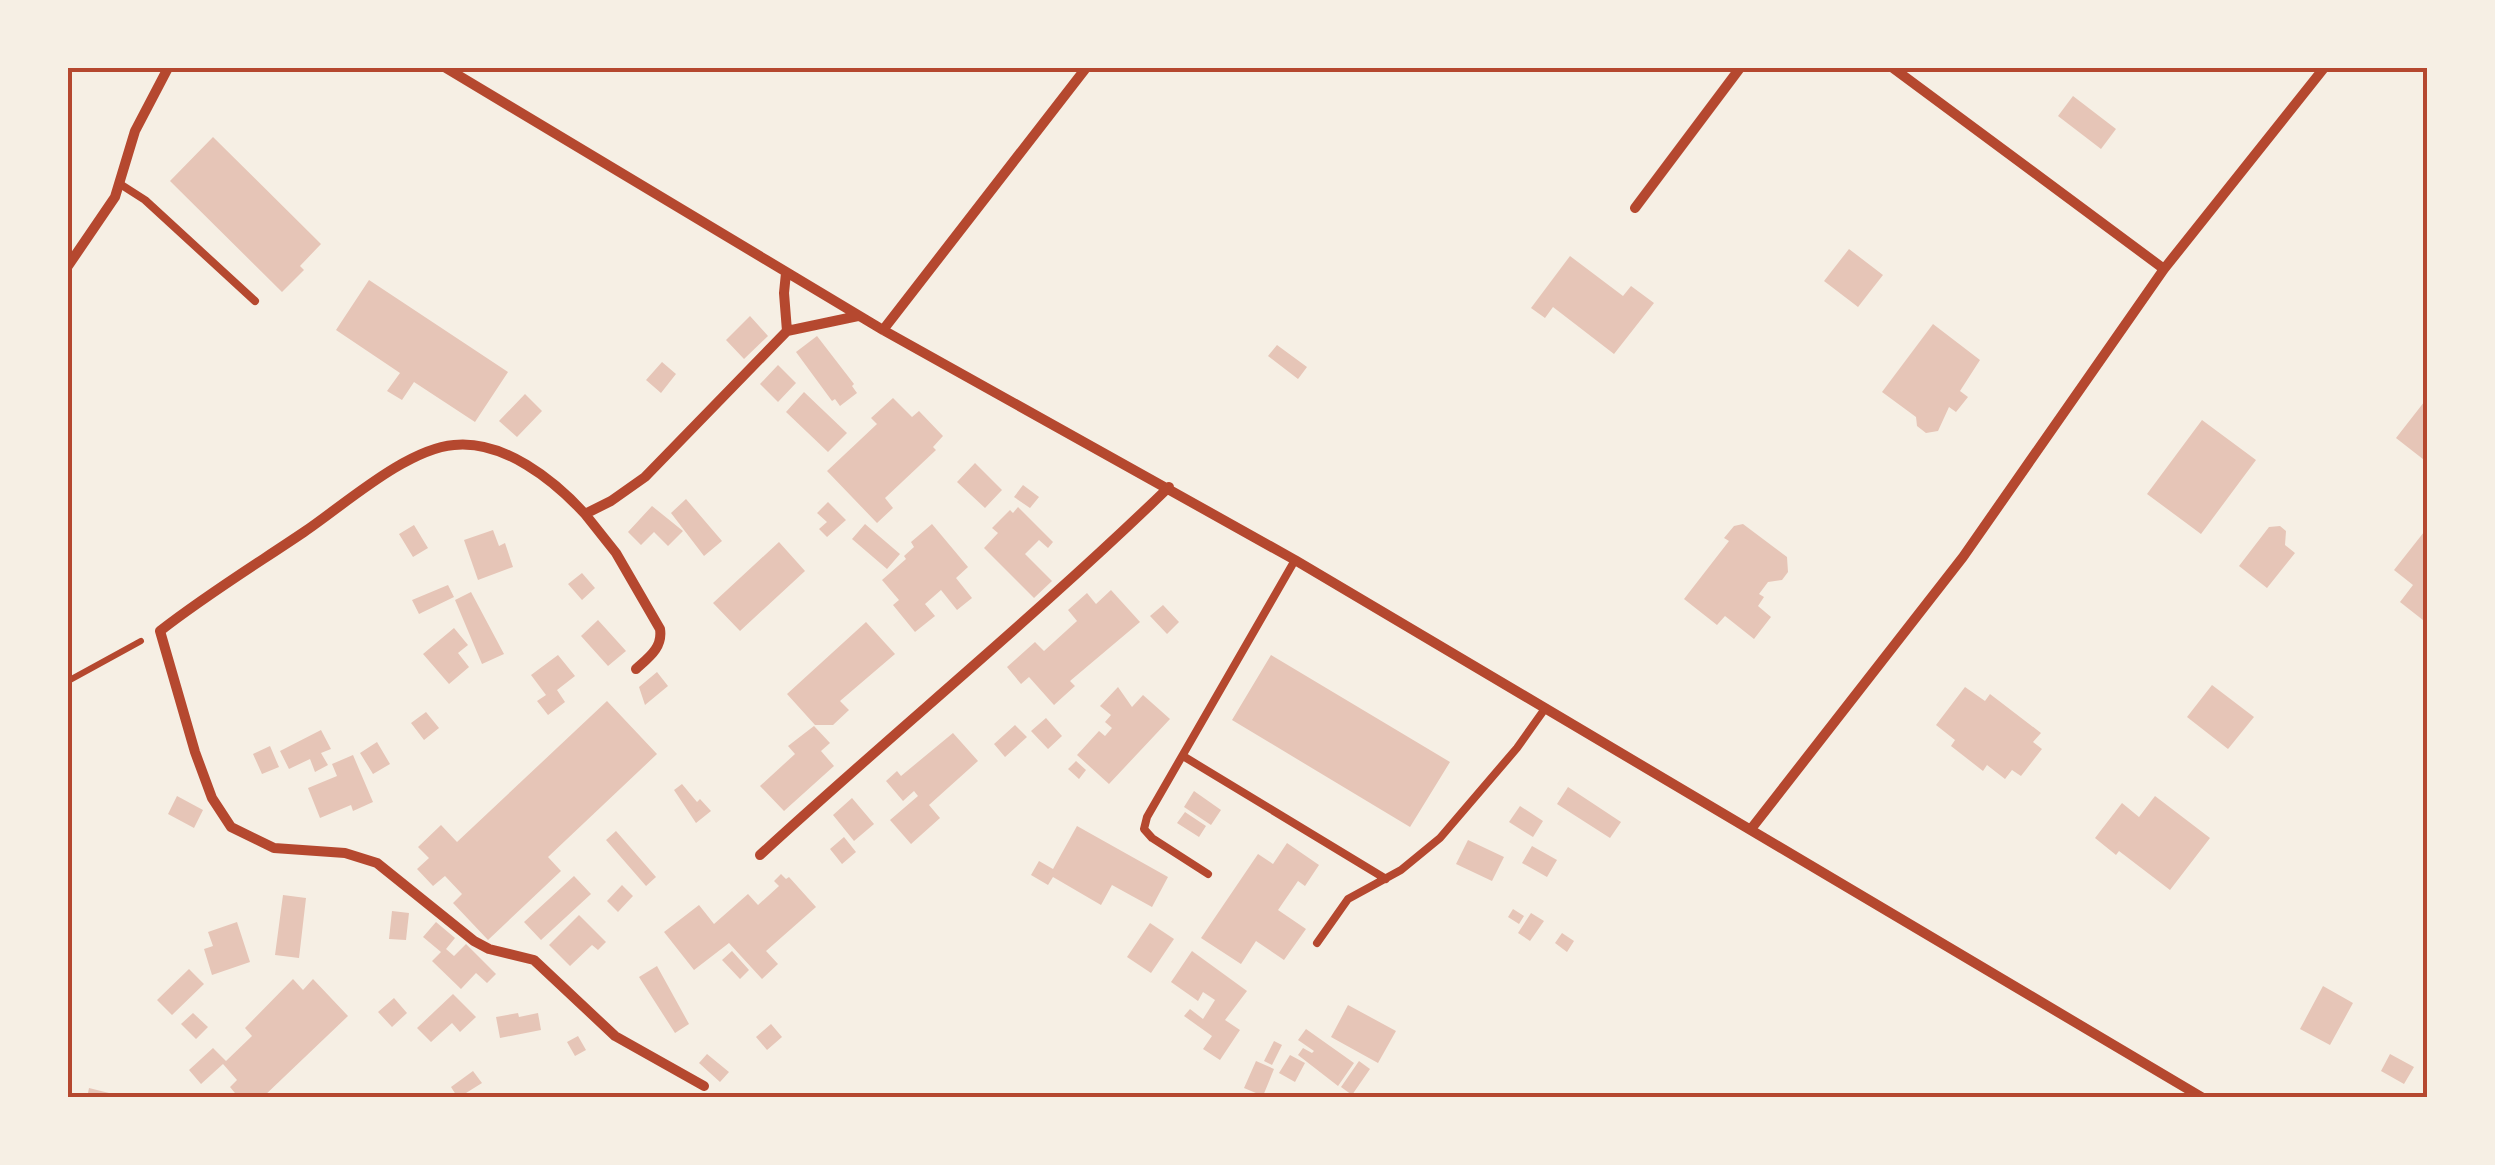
<svg xmlns="http://www.w3.org/2000/svg" width="2495" height="1165" font-family="Lato,sans-serif">
  <style>
    .building { fill: #e6c5b7 }
    .lines { fill: none; stroke-linecap: round; stroke-linejoin: round }
    .path { stroke: #b5482f; stroke-width: 6 }
    .service { stroke: #b5482f; stroke-width: 8 }
    .minor { stroke: #b5482f; stroke-width: 10 }
    .neatline { fill: none; stroke: #b5482f; stroke-width: 4 }
  </style>
  <rect width="100%" height="100%" fill="#f6efe4"/>
  <path class="building" d="M2073,96L2116,129L2101,149L2058,116Z
    M213,137L321,244L300,266L304,270L282,292L170,181Z
    M1849,249L1883,275L1858,307L1824,281Z
    M1570,256L1623,296L1631,286L1654,303L1614,354L1553,307L1545,318L1531,308Z
    M369,280L508,372L475,422L414,382L402,400L387,391L400,373L336,330Z
    M750,316L768,336L744,359L726,340Z
    M1933,324L1980,360L1960,391L1968,397L1956,412L1949,407L1938,431L1926,433L1917,426L1916,417L1882,392Z
    M817,336L854,384L852,386L857,393L840,406L835,399L832,401L796,352Z
    M1277,345L1307,367L1298,379L1268,356Z
    M662,362L676,374L661,393L646,380Z
    M778,365L796,383L778,402L760,384Z
    M804,392L847,433L828,452L786,412Z
    M525,394L542,411L517,437L499,421Z
    M2428,397V433L2425,437L2428,439V463L2396,438Z
    M893,398L912,417L919,411L943,436L933,447L936,450L885,498L893,508L877,523L827,471L877,424L871,418Z
    M2202,420L2256,460L2201,534L2147,494Z
    M975,463L1002,490L985,508L957,482Z
    M1023,485L1039,497L1030,508L1014,497Z
    M686,499L722,541L704,556L671,513Z
    M828,502L846,520L827,537L819,529L827,522L817,513Z
    M652,506L683,531L668,546L654,532L641,545L628,532Z
    M1018,507L1053,542L1048,548L1039,540L1025,554L1052,581L1034,598L984,548L998,533L992,528L1010,510L1013,513Z
    M865,524L900,554L887,569L852,539Z
    M932,524L968,567L956,578L972,598L957,610L941,590L925,604L935,616L915,632L893,605L899,600L882,580L906,559L904,556L914,547L911,542Z
    M1743,524L1787,557L1788,572L1782,580L1768,582L1759,594L1764,597L1758,606L1771,617L1754,639L1725,616L1717,625L1684,599L1729,541L1724,538L1734,526Z
    M414,525L428,548L413,557L399,534Z
    M2280,526L2286,531L2285,545L2295,553L2267,588L2239,566L2269,527Z
    M493,530L499,546L505,543L513,567L478,580L464,540Z
    M2424,532L2428,534V624L2400,602L2413,585L2394,570Z
    M779,542L805,571L740,631L713,603Z
    M582,573L595,588L582,600L568,584Z
    M448,585L454,597L419,614L412,600Z
    M1111,590L1140,622L1070,681L1075,686L1054,705L1029,677L1021,684L1007,667L1035,642L1044,651L1077,621L1068,610L1087,593L1096,604Z
    M471,592L504,654L482,664L455,600Z
    M1163,605L1179,622L1167,634L1150,616Z
    M598,620L626,651L608,666L581,636Z
    M866,622L895,654L840,701L849,710L833,725H815L787,694Z
    M454,628L468,645L458,653L469,667L449,684L423,654Z
    M558,655L575,676L557,690L565,702L548,715L537,701L546,695L531,675Z
    M1271,655L1450,762L1410,827L1232,720Z
    M657,672L668,686L645,705L639,687Z
    M2212,685L2254,717L2228,749L2187,717Z
    M1118,687L1132,707L1143,695L1170,719L1109,784L1077,755L1099,731L1105,736L1112,728L1105,722L1111,715L1100,706Z
    M1965,687L1985,701L1990,694L2041,733L2033,742L2042,749L2021,776L2012,770L2005,779L1987,765L1983,771L1951,746L1955,740L1936,725Z
    M607,701L657,754L548,857L561,871L488,940L453,903L462,894L445,876L433,886L417,869L429,858L418,847L441,825L457,842Z
    M426,712L439,728L424,740L411,723Z
    M1046,718L1062,736L1048,749L1031,731Z
    M1015,725L1027,737L1005,757L994,744Z
    M814,726L830,743L821,751L834,766L784,811L760,786L795,754L788,746Z
    M321,730L331,749L321,753L328,765L315,772L310,759L289,769L280,751Z
    M953,733L978,761L929,805L940,818L911,844L890,820L918,796L914,791L903,801L886,781L897,771L901,776Z
    M377,742L390,764L373,774L360,753Z
    M270,746L279,767L262,774L253,754Z
    M353,755L373,802L353,811L351,805L320,818L308,788L337,776L332,764Z
    M1076,761L1086,770L1079,779L1068,769Z
    M682,784L697,802L700,799L711,811L696,823L674,790Z
    M1568,787L1621,822L1610,838L1557,804Z
    M1194,791L1221,810L1211,825L1184,807Z
    M177,796L203,810L194,828L168,814Z
    M2155,796L2210,838L2170,890L2119,851L2116,855L2095,838L2122,803L2139,817Z
    M852,798L874,824L854,841L833,815Z
    M1520,806L1543,821L1533,837L1509,822Z
    M1185,812L1206,826L1199,837L1177,823Z
    M1077,826L1168,877L1152,907L1112,885L1101,905L1053,877L1048,885L1031,875L1039,861L1053,869Z
    M616,831L656,877L646,886L606,840Z
    M844,837L856,852L842,864L830,849Z
    M1468,840L1504,857L1492,881L1456,864Z
    M1287,843L1319,865L1305,886L1298,881L1278,910L1306,929L1284,960L1256,941L1241,964L1201,938L1258,854L1273,864Z
    M1532,846L1557,860L1547,877L1522,863Z
    M781,874L786,879L789,877L816,907L766,951L778,964L762,979L729,943L694,970L664,932L699,905L714,924L748,894L758,905L779,886L774,881Z
    M574,876L591,894L541,940L524,922Z
    M622,885L633,896L618,912L607,901Z
    M283,895L306,898L299,958L275,955Z
    M1513,909L1524,916L1519,924L1508,917Z
    M392,911L409,913L406,940L389,939Z
    M1531,913L1544,921L1530,941L1518,933Z
    M579,915L606,942L598,950L592,945L570,966L549,945Z
    M237,922L250,962L212,975L204,949L213,946L208,932Z
    M436,922L455,938L446,949L454,956L466,944L496,974L487,983L476,973L461,989L432,961L441,952L423,937Z
    M1150,923L1174,939L1151,973L1127,957Z
    M1562,933L1574,941L1567,952L1555,943Z
    M732,951L749,970L740,979L722,960Z
    M1192,951L1247,991L1225,1020L1240,1030L1220,1060L1203,1049L1212,1036L1184,1016L1190,1009L1203,1019L1215,1000L1203,992L1198,1001L1171,982Z
    M657,966L689,1024L675,1033L639,977Z
    M189,969L204,984L172,1015L157,1000Z
    M293,979L303,990L313,979L348,1016L262,1098H239L230,1087L237,1080L223,1064L201,1084L189,1070L213,1048L226,1061L252,1036L245,1028Z
    M2323,986L2353,1003L2330,1045L2300,1029Z
    M453,994L476,1017L460,1032L452,1023L431,1042L417,1028Z
    M394,998L407,1013L392,1027L378,1012Z
    M1348,1005L1396,1031L1378,1063L1331,1037Z
    M193,1013L208,1027L196,1039L181,1024Z
    M518,1013L519,1017L538,1013L541,1030L500,1038L496,1017Z
    M771,1024L782,1037L767,1050L756,1037Z
    M1306,1029L1354,1063L1338,1086L1298,1055L1303,1048L1312,1053L1314,1051L1298,1040Z
    M578,1036L586,1050L575,1056L567,1042Z
    M1274,1041L1282,1045L1272,1065L1264,1061Z
    M707,1054L729,1072L720,1082L699,1063Z
    M2390,1054L2414,1067L2404,1084L2381,1071Z
    M1290,1055L1305,1063L1295,1082L1279,1073Z
    M1256,1061L1274,1069L1263,1096L1244,1088Z
    M1359,1061L1370,1069L1352,1095L1341,1087Z
    M473,1071L482,1083L458,1098L451,1087Z
    M89,1088L109,1093L108,1098H87Z"/>
  <g class="lines">
    <path class="path" d="M68,681L141,641"/>
    <path class="service" d="M120,184L145,200L255,301
      M1183,756L1386,879
      M1208,874L1152,838L1144,829L1147,817L1295,560
      M1317,943L1348,899L1401,870L1440,838L1517,748L1544,710"/>
    <path class="minor" d="M446,68L883,330L1295,560L2203,1098
      M1893,68L2164,269
      M1635,208L1740,68
      M68,266L115,197L135,131L168,68
      M786,273L784,293L787,331
      M883,330L1086,68
      M585,514L616,553L660,629C663,648 648,658 636,669
      M1751,829L1963,557L2164,269L2324,68
      M760,855C895,731 1037,615 1169,487
      M704,1086L615,1036L534,960L489,949L474,941L377,863L345,853L274,848L231,827L212,798L195,752L160,631C206,595 255,565 304,532C344,505 406,449 454,445C504,440 554,480 585,514L611,501L645,477L787,331L858,316"/>
  </g>
  <rect width="2495" height="1165" fill="none" stroke="#f6efe4" stroke-width="140"/>
  <rect x="70" y="70" width="2355" height="1025" class="neatline"/>
</svg>
